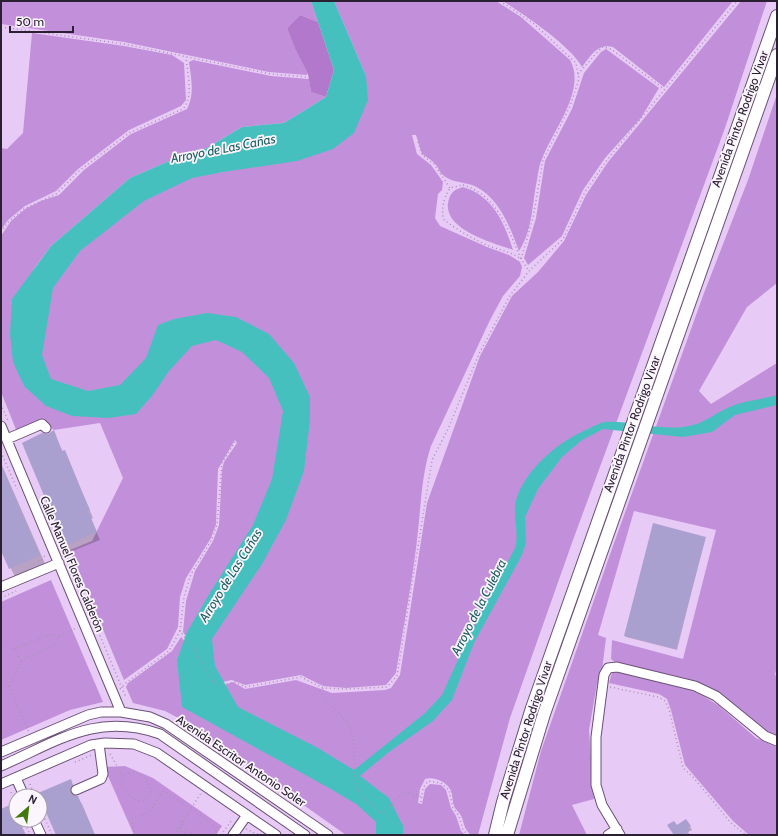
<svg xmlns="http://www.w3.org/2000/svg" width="778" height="836" font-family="Cabin,sans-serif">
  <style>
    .green { fill: #c290da }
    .forest { fill: #b178cb }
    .water { fill: #46c0bf }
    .shadow { fill: #0003 }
    .building { fill: #aaa0cf }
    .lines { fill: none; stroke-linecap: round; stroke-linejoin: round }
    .minor-casing { stroke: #6a5177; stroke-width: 11 }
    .major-casing { stroke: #6a5177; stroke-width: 14 }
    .path { stroke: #a992b5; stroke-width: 1.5; stroke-dasharray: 1 3; stroke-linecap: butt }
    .minor { stroke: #fff; stroke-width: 9 }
    .major { stroke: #fff; stroke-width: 12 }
    .labels { text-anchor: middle; stroke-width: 3.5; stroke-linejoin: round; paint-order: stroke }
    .street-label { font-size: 12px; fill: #2b2031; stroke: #fbf5fe }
    .water-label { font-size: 13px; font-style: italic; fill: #1c5f5f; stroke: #fbf5fe }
  </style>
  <rect width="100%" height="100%" fill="#e8caf6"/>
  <path class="green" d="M1,1H311L318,22L300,15L287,28L295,49L308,74L306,75L269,72L124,42L1,24Z
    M334,1H496L521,17L570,60C587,90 552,131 542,159C539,165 538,173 537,180C532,203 533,230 519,251C510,227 499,196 472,185C463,182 450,182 443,175C439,172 438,166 434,163C431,159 426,157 422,154L416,135H412L417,154L431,165L443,182L442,190L438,194L435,218L440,226L487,247L509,255L520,262L522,267L520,276L503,296L490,320L431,446C421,476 421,508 417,540C412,584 403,629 396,673L386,685L346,688L323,686L301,675L245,685L232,680L218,683L183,632L186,601L195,571L213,541L219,525L222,470L224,462L237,443L235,440L218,469L216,524L211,538L186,578L180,597L178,627L167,649L124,680L70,550L92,541L123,478L100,423L54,430L42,422L17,432L1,392V236L11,221L25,209L41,201L59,195L84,170L131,134L187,109C195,94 191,78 189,62L193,60L271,76L309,79L311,92L326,97L284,123L242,127L207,148L167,162L130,178L51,246L33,270L147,180L223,172L366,76Z
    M503,1H733L664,87L613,47C597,43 591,56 582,67C570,45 524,15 503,1Z
    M741,1H767L725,128L573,540L510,718L478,835H471C462,827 465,822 460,814C458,811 455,809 454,806C452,801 453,796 451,791C448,782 433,776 425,779L420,789L418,803L422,804L425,789L430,784L441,785L446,790L451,808L456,816L461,831L465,835H346L186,722L165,711L133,703L126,687L128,683L172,651L181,637L222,686L233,682L245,689L296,680L332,693L385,690L391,688L400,675L427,503L480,356L512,296L538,272L564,241L586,195L608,162Z
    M32,33L124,46L172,55L184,63L186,100L181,106L129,130L78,169L56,191L25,206L8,220L1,230V148L7,149L23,133Z
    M606,49L659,88L641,118L605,158L583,190L562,236L528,265L524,258L536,218L545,161L572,109L584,73L601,52Z
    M777,94V283L747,307L699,391L711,404L777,363V666L775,675L777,676V737C753,726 737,705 716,691C693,676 645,670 617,664L611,659L612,640L683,659L716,530L634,511L598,635L606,638L601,678L597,684L589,730L594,799L572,805L587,835H519L541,751L613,546L704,293L748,180Z
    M463,187C493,196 504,222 513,250C493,243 444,230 448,203C450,193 453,190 463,187Z
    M51,580L103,702L70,710L1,740V602Z
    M618,672L686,688L703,696L718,705L756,738L777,747V835H749L733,821L685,765L671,710L667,699L659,694L609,683L612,673Z
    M125,766L153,778L222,826L216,835H134L104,767Z"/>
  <path class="forest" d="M300,15L318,22L334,70L326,97L311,92L308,74L295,49L287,28Z"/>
  <path class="water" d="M311,1H334L366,76L368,100L354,133L333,149L297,161L223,172L192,178L144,201L80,251L53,288L42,355L51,379L88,391L120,385L146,358L158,325L174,319L207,313L236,317L269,334L294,363L310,397V420L304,471L286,520L262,564L212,639L215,666L238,707L318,748L354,770L425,713L442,695L467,640L515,548C520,532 511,513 517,497C528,466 561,440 590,428C594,426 600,423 604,422C630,420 657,430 683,427C703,425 713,414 730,407C745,400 761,400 777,395V405L735,415L712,432L683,437L603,429L582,440L562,457L538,489L525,517L526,543L522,555L474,643L452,700L433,721L389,752L360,776L389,798L403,826V835H376V822L356,804L329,788L182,707L177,660L187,632L211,591L253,525L272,479L283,411L269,378L242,352L216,340L192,346L169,371L152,396L136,414L108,418L72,416L46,406L24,386L13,362L10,334L12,299L51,246L130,178L167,162L207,148L242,127L284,123L326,97L334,70Z"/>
  <path class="shadow" d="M53,431L63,452L64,451L68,458L93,518L91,519L100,540L70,552L66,545L48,435Z
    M1,463L46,566L16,579L1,548Z
    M705,538L677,650L626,637L625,635Z
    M70,780L77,793L75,796L82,804L95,835H57Z
    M11,805L16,813V820H19L26,835H1V810Z
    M686,820L692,830L688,832L690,835H675L676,826Z"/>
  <path class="building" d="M54,430L62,451L65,450L82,492L90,510L88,511L97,532L65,546L22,443L42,433L48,434Z
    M1,464L40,555L9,569L1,551Z
    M653,523L706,537L676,649L624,636Z
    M71,779L73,785L70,792L73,795L78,796L95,835H56L40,799L38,793Z
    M12,804L16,814V820H19L25,835H1V809Z
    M686,819L691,826L687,828L689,831L683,835H674L667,825L674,821L677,825Z"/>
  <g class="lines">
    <defs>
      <path id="minor" d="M1,426L121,712
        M7,439L42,424L46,428
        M1,587L59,563
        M1,752L88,715L101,712H121L150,717L166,724L328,835
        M1,766C58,741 96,712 160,734L305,835
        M16,778L24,796
        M1,784L91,745L105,743L134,744L157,753L276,835
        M76,790L101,779L103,774L99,744
        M34,820L41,835
        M233,835L247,815
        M608,835L617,829
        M620,835L602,805L596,785V737L604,675L608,668L617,667L695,686L716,696L765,736L777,741"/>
      <path id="major" d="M495,835L503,802L532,708L777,16
        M507,835L544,714L777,55"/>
    </defs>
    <use href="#minor" class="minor-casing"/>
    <use href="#major" class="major-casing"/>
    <path class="path" d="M500,1L533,23L576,63L579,79L570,106L543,160L533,218L521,259L529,271
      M1,27L124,44L271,74L307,77
      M578,74L602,47L611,49L664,89
      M418,142L422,155L434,164L450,188
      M463,185C497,195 508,229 521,259C511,252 500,250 489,246C473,239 457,230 443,219C442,206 443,200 450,188Z
      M1,232L9,221L24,209L56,194L79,171L129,133L183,109C194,97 187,72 186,57
      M1,404L8,421
      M1,452L17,489
      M58,536L125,695H123
      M38,561L43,559L45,555
      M1,598L16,591
      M180,631L184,597L191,574L212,539L217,524L222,463L235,442
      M1,647L13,649L49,635L59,636
      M15,649L21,662
      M1,683L9,686L22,660L55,645L59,636L76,628
      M9,686L29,732
      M610,687L658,697L665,701L669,709L683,768L693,777L731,823L746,835
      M323,688L320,691C328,704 346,717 351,730C357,748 351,774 357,788C361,797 373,804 379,813L385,812L402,793H409L422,797
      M120,689L126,683L169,651L180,631L195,651L211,680L221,685L235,682L245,687L301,677L323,688L346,689L387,687L397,676L432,460L448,429L479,354L509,297L529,271L563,239L585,192L607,160L737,1
      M110,754L123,776C141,762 165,798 140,801C130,797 117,788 123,776
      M75,762L92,755
      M30,784L35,796
      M11,792L16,802
      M421,802L423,788L428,781L441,783L449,790L453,808L459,816L463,830L468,835
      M40,808L52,835
      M24,820L30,835
      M182,821L184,823L181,828L194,835
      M177,829L188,835
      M246,829L259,835
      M136,835L132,824L133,818C139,816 147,815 151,810C156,803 157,796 165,791L214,825L217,828L214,835
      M174,835L201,793
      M221,835L232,820"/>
    <use href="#minor" class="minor"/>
    <use href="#major" class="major"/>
  </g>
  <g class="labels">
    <g class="street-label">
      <text transform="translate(740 119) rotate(-70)" y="4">Avenida Pintor Rodrigo Vivar</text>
      <text transform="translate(632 424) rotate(-70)" y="4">Avenida Pintor Rodrigo Vivar</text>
      <text transform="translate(72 564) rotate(67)" y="4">Calle Manuel Flores Calderón</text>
      <text transform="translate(526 730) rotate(-72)" y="4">Avenida Pintor Rodrigo Vivar</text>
      <text transform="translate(241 761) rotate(34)" y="4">Avenida Escritor Antonio Soler</text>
    </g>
    <g class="water-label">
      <text transform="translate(223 148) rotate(-11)" y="5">Arroyo de Las Cañas</text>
      <text transform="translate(230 575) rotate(-58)" y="5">Arroyo de Las Cañas</text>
      <text transform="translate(478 607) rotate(-63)" y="5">Arroyo de la Culebra</text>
    </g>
  </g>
  <rect width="778" height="836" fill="none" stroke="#2b2031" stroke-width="4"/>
  <g transform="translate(28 808) rotate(28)"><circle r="19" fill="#fbf5fe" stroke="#a8a0ac"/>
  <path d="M0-3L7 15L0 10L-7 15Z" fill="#41790c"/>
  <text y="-6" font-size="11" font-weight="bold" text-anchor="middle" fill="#2b2031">N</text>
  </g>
  <path d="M10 26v6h63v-6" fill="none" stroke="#2b2031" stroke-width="2"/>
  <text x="16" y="26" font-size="12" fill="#2b2031" stroke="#fbf5fe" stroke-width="3" paint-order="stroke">50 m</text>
</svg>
